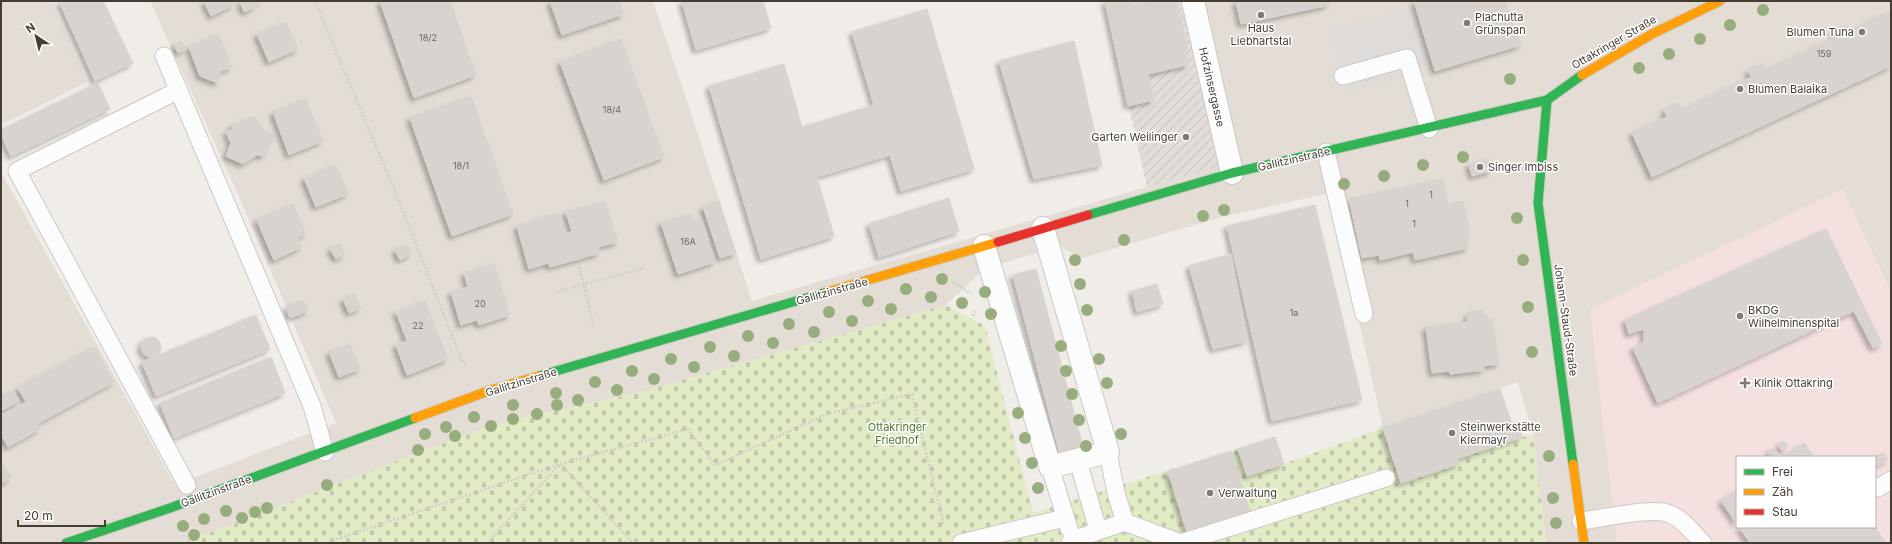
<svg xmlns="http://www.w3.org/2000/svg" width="1892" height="544" font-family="Inter,sans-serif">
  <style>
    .residential { fill: #e4ddd5; fill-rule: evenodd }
    .industrial { fill: url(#industrial-furrows) }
    .medical { fill: #f3e0df; fill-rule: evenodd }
    .cemetery { fill: url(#cemetery-stones) }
    .parking { fill: #dfdbd8 }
    .building { fill: #d8d3cf; stroke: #d8d3ce; filter: url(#shadow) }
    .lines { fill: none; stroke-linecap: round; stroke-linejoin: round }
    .lane-casing { stroke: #ccc8c4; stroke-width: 19 }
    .street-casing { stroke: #ccc8c4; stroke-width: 24 }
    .fast-casing { stroke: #cfc8bf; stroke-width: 11 }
    .slow-casing { stroke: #cfc8bf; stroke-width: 11 }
    .jam-casing { stroke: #cfc8bf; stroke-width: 11 }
    .path { stroke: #d0cdc9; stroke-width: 2.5; stroke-dasharray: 2 2; stroke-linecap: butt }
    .lane { stroke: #fdfcfc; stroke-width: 17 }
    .street { stroke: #fdfcfc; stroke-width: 22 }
    .fast { stroke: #30b455; stroke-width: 9 }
    .slow { stroke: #ff9f0a; stroke-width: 9 }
    .jam { stroke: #e5322d; stroke-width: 9 }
    .tree { fill: #97ad7d }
    .poi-dot { fill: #817a73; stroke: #fff; stroke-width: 1.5 }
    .labels { text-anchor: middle; stroke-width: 3; stroke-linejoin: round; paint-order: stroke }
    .number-label { font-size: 9px; fill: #6b645c }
    .poi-label { font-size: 11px; fill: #453d34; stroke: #fff; text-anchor: start }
    .street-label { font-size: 11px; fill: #453d34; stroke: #fff }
    .park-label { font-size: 11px; fill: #4e7a25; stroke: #fff }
  </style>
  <defs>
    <pattern id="industrial-furrows" width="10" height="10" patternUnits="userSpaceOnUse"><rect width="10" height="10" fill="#e3ddd9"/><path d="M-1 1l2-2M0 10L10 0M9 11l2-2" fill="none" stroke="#c4bfbb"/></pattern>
    <pattern id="cemetery-stones" width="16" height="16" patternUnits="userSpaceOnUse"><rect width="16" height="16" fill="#e1ebc6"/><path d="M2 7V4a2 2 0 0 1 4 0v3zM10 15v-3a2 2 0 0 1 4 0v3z" fill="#c2caab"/></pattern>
    <filter id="shadow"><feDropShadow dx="-3.5" dy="3.5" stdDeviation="2" flood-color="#0004"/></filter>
  </defs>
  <rect width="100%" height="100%" fill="#f0ece8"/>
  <path class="residential" d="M1,1H51L87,82L1,125Z
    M150,1H653L688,104L752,301L1147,187L1182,1H1891V543H1546L1533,434L1518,382L1383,428L1330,193L1222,217L1082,258L1059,246L984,269L946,305L644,391L489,426L183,543H1V172L175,485L336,423L240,199ZM1737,457H1875V527H1737Z"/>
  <path class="industrial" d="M1105,1H1182L1220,166L1147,187Z"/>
  <path class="medical" d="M1843,189L1891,292V543H1617L1590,309ZM1737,457H1875V527H1737Z"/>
  <path class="cemetery" d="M946,305L985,326L1033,513L1275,437L1284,464L1383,428L1402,483L1458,464L1457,459L1533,434L1546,543H183L489,426L644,391Z"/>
  <path class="parking" d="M1411,9L1427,71L1347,92L1331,30Z"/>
  <path class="building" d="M59,1H103L133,63L95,81Z
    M204,1H232L234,5L211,16Z
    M240,1H262L254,4L256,7L244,12Z
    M380,1H450L476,75L414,98Z
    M550,1H619L624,14L562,35Z
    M682,1H763L771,28L696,50Z
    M1105,1H1131L1132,7L1157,1H1177L1187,49H1184L1188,65L1148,74L1154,100L1128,106Z
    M1236,1H1328L1329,5L1241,24Z
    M1414,1H1505L1521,45L1435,71Z
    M927,9L974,169L901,191L890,155L817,177L834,236L761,259L709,86L784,64L802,127L874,105L852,32Z
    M1891,11V66L1652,177L1632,133L1667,117L1664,110L1678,103L1682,110L1751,77L1748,71L1763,64L1766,70L1836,37L1833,31L1847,25L1850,31Z
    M286,22L298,49L269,62L257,34Z
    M219,34L232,67L221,71L218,83L200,76L189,47Z
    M621,39L664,157L604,180L560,62Z
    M181,41L186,49L178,53L174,45Z
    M1074,41L1102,165L1034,179L999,61Z
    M98,83L110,109L11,156L1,135V130Z
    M471,96L513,214L452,236L410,118Z
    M306,99L323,141L289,155L273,112Z
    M255,116L265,131L274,135L264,156L257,155L243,164L226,156L231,143L226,132L233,129L232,125Z
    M1488,159L1491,171L1472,176L1469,164Z
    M336,165L348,194L316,207L304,178Z
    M1443,179L1448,204L1463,201L1470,235L1466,236L1468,248L1415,260L1413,252L1380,260L1379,255L1362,258L1349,199Z
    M949,198L959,231L879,257L869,224Z
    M605,201L618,242L598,247L600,253L550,267L548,263L529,269L517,226L559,213L565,233L572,232L566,212Z
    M719,201L736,253L720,258L703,207Z
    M293,204L306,233L297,238L302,247L274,260L257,220Z
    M1315,205L1362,400L1272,421L1227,226Z
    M690,214L693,220L701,218L715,262L678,274L661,223Z
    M1826,229L1882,344L1873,348L1854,311L1658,403L1633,348L1644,342V329L1629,334L1625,320Z
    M340,244L345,255L336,259L330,249Z
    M407,245L411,254L400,260L395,250Z
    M1231,254L1247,341L1213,349L1189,266Z
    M494,264L510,315L479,325L477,320L461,325L451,292L468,287L464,273Z
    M1036,269L1083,447L1060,454L1013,275Z
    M1157,284L1163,304L1137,312L1132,291Z
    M355,294L361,308L349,313L343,299Z
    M304,300L308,311L290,318L286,307Z
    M425,301L448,359L407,375L396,345L407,341L396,312Z
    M1482,310L1487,315L1488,319H1493L1499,364L1483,366L1484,370L1450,374L1449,371L1432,373L1426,327L1468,322L1467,317L1471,312Z
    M256,315L270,349L156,396L142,362Z
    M141 347a10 10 0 1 1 20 0a10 10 0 1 1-20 0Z
    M350,344L360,369L339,377L329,352Z
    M95,347L114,382L37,424L40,429L8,447L1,434V415L26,402L18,388Z
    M271,357L285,393L174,438L160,403Z
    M1500,389L1512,424L1517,422L1522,437L1457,459L1459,464L1401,483L1383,428Z
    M13,390L19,401L1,411V397Z
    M1275,437L1284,464L1247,476L1238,449Z
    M1779 446a4 4 0 1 1 8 0a4 4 0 1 1-8 0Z
    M1804,443L1814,457H1784Z
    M1769 453a4 4 0 1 1 8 0a4 4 0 1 1-8 0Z
    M1231,451L1251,514L1210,527L1209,523L1187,532L1168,472Z
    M1883,453L1888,459L1883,462L1878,456Z
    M1877,457L1882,463L1878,466L1875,463V459Z
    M1,461L11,478L1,484Z
    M1737,490V524L1721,501Z
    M1739,527H1875L1886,543H1750Z"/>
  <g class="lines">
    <defs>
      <path id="lane" d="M164,56L312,406L325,452
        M1343,76L1407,58L1429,129
        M179,90L17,171L187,485
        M1326,152L1364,314
        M1108,452L1116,493L1125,522
        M1078,461L1098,530
        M1050,467L1069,529
        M1878,488L1891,480
        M1581,521C1601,519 1654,506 1670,514C1683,519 1693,533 1703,543
        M961,543L1065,518
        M1070,543L1072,540L1125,522L1180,543
        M1180,543L1386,478"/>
      <path id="street" d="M1193,1L1232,173
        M984,246L1050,467L1108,452L1043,228"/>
      <path id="fast" d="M1547,100L1538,203L1573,464
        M1088,215L1232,173L1547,100L1582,75
        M539,376L827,292
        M66,543L170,508L415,418"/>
      <path id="slow" d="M1582,75L1652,34L1720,1
        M827,292L998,242
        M415,418L491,390L539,376
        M1573,464L1584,543"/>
      <path id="jam" d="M998,242L1088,215"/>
    </defs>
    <use href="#lane" class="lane-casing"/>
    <use href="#street" class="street-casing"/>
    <use href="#fast" class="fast-casing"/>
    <use href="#slow" class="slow-casing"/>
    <use href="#jam" class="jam-casing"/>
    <path class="path" d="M315,1L399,201L462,361L466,366
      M577,259L594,326
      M954,282L971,294
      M555,292L645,268
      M973,316L975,311
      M560,464L633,543
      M325,543L560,464L688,429L715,465L827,414L912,394L944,526
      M487,543L559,465"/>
    <use href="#lane" class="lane"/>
    <use href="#street" class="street"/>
    <use href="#fast" class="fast"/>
    <use href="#slow" class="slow"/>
    <use href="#jam" class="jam"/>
  </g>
  <g class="tree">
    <circle cx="1763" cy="10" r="6"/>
    <circle cx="1730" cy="25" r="6"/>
    <circle cx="1700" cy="39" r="6"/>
    <circle cx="1669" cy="54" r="6"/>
    <circle cx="1639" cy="68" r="6"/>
    <circle cx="1510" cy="79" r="6"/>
    <circle cx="1463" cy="157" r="6"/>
    <circle cx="1423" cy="165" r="6"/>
    <circle cx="1384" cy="176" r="6"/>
    <circle cx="1344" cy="184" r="6"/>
    <circle cx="1224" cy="210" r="6"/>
    <circle cx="1203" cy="216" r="6"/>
    <circle cx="1517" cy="218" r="6"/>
    <circle cx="1124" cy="240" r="6"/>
    <circle cx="1075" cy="260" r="6"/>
    <circle cx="1523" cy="260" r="6"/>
    <circle cx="942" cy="279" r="6"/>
    <circle cx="1080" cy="284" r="6"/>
    <circle cx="906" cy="289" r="6"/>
    <circle cx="985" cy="292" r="6"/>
    <circle cx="931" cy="297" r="6"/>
    <circle cx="868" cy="301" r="6"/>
    <circle cx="962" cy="303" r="6"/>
    <circle cx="1528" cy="307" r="6"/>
    <circle cx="891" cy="309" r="6"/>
    <circle cx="1087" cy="310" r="6"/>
    <circle cx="829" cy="312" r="6"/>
    <circle cx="991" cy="314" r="6"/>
    <circle cx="852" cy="321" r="6"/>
    <circle cx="789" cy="324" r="6"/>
    <circle cx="814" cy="332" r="6"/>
    <circle cx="748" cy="336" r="6"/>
    <circle cx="773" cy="343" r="6"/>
    <circle cx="1061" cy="346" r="6"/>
    <circle cx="710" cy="347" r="6"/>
    <circle cx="1532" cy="352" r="6"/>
    <circle cx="734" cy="356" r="6"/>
    <circle cx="671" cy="359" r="6"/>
    <circle cx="1099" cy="359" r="6"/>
    <circle cx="694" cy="367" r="6"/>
    <circle cx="632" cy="371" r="6"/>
    <circle cx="1066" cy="371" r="6"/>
    <circle cx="654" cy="379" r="6"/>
    <circle cx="595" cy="382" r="6"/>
    <circle cx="1107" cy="383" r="6"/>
    <circle cx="617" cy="390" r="6"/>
    <circle cx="556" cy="393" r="6"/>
    <circle cx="1072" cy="394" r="6"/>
    <circle cx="578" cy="400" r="6"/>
    <circle cx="513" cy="405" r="6"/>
    <circle cx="557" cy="405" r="6"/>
    <circle cx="1018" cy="413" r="6"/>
    <circle cx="537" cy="414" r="6"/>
    <circle cx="474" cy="417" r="6"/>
    <circle cx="513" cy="419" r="6"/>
    <circle cx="1079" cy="420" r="6"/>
    <circle cx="491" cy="426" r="6"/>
    <circle cx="446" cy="427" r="6"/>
    <circle cx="425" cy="434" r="6"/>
    <circle cx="1121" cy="434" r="6"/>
    <circle cx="455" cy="436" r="6"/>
    <circle cx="1025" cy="438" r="6"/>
    <circle cx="1086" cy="446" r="6"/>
    <circle cx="418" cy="450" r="6"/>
    <circle cx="1549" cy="456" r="6"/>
    <circle cx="1032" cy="463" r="6"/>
    <circle cx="327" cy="485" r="6"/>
    <circle cx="1038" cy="488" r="6"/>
    <circle cx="1553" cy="498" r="6"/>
    <circle cx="267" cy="508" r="6"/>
    <circle cx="226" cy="511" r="6"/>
    <circle cx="255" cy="512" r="6"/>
    <circle cx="242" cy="518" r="6"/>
    <circle cx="204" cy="519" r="6"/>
    <circle cx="1556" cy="523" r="6"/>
    <circle cx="183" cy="526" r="6"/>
    <circle cx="194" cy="535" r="6"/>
  </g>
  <g class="poi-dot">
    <circle cx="1261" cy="15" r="4"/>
    <circle cx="1467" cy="23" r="4"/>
    <circle cx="1862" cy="32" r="4"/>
    <circle cx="1740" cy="89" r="4"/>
    <circle cx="1186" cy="137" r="4"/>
    <circle cx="1480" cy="167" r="4"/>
    <circle cx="1740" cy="316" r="4"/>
    <path d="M1743 377h4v4h4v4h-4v4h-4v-4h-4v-4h4z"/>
    <circle cx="1452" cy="433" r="4"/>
    <circle cx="1210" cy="493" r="4"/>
  </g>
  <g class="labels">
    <g class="number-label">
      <text x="428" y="41">18/2</text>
      <text x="1824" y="57">159</text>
      <text x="612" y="113">18/4</text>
      <text x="461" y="169">18/1</text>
      <text x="1431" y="198">1</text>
      <text x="1407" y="207">1</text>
      <text x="1414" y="227">1</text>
      <text x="688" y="245">16A</text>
      <text x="480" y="307">20</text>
      <text x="1294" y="316">1a</text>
      <text x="418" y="329">22</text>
    </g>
    <g class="poi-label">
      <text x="1475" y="21">Plachutta<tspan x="1475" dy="13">Grünspan</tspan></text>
      <text x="1261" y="32" text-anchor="middle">Haus<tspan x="1261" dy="13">Liebhartstal</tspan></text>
      <text x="1854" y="36" text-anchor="end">Blumen Tuna</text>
      <text x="1748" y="93">Blumen Balaika</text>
      <text x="1178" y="141" text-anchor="end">Garten Weilinger</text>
      <text x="1488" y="171">Singer Imbiss</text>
      <text x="1748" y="314">BKDG<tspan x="1748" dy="13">Wilhelminenspital</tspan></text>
      <text x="1754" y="387">Klinik Ottakring</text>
      <text x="1460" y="431">Steinwerkstätte<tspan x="1460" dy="13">Kiermayr</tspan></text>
      <text x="1218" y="497">Verwaltung</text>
    </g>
    <g class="street-label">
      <text transform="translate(1614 42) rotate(-30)" y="4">Ottakringer Straße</text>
      <text transform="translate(1212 87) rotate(77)" y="4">Hofzinsergasse</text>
      <text transform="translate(1294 159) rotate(-13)" y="4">Gallitzinstraße</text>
      <text transform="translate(832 291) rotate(-16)" y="4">Gallitzinstraße</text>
      <text transform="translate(1566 320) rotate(82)" y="4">Johann-Staud-Straße</text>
      <text transform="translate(521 382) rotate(-17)" y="4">Gallitzinstraße</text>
      <text transform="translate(216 491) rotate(-20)" y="4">Gallitzinstraße</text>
    </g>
    <g class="park-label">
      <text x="897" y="431">Ottakringer<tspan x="897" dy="13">Friedhof</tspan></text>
    </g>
  </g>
  <rect width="1892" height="544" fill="none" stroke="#453d34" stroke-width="4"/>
  <rect x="1736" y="456" width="140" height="72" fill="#ffffff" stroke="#b5b1ae"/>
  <rect x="1744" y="469" width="20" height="6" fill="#30b455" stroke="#b5b1ae"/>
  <text x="1772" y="476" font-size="12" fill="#453d34">Frei</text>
  <rect x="1744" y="489" width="20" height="6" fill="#ff9f0a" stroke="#b5b1ae"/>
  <text x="1772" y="496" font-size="12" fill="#453d34">Zäh</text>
  <rect x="1744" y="509" width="20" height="6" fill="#e5322d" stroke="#b5b1ae"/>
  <text x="1772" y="516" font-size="12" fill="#453d34">Stau</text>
  <g transform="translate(36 36) rotate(325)" stroke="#ffffff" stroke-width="3" paint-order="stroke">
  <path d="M0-3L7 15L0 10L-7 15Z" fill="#453d34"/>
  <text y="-6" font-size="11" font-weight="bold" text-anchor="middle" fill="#453d34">N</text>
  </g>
  <path d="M18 520v6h87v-6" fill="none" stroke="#453d34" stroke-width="2"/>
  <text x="24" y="520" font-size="12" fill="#453d34" stroke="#ffffff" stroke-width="3" paint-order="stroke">20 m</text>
</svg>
